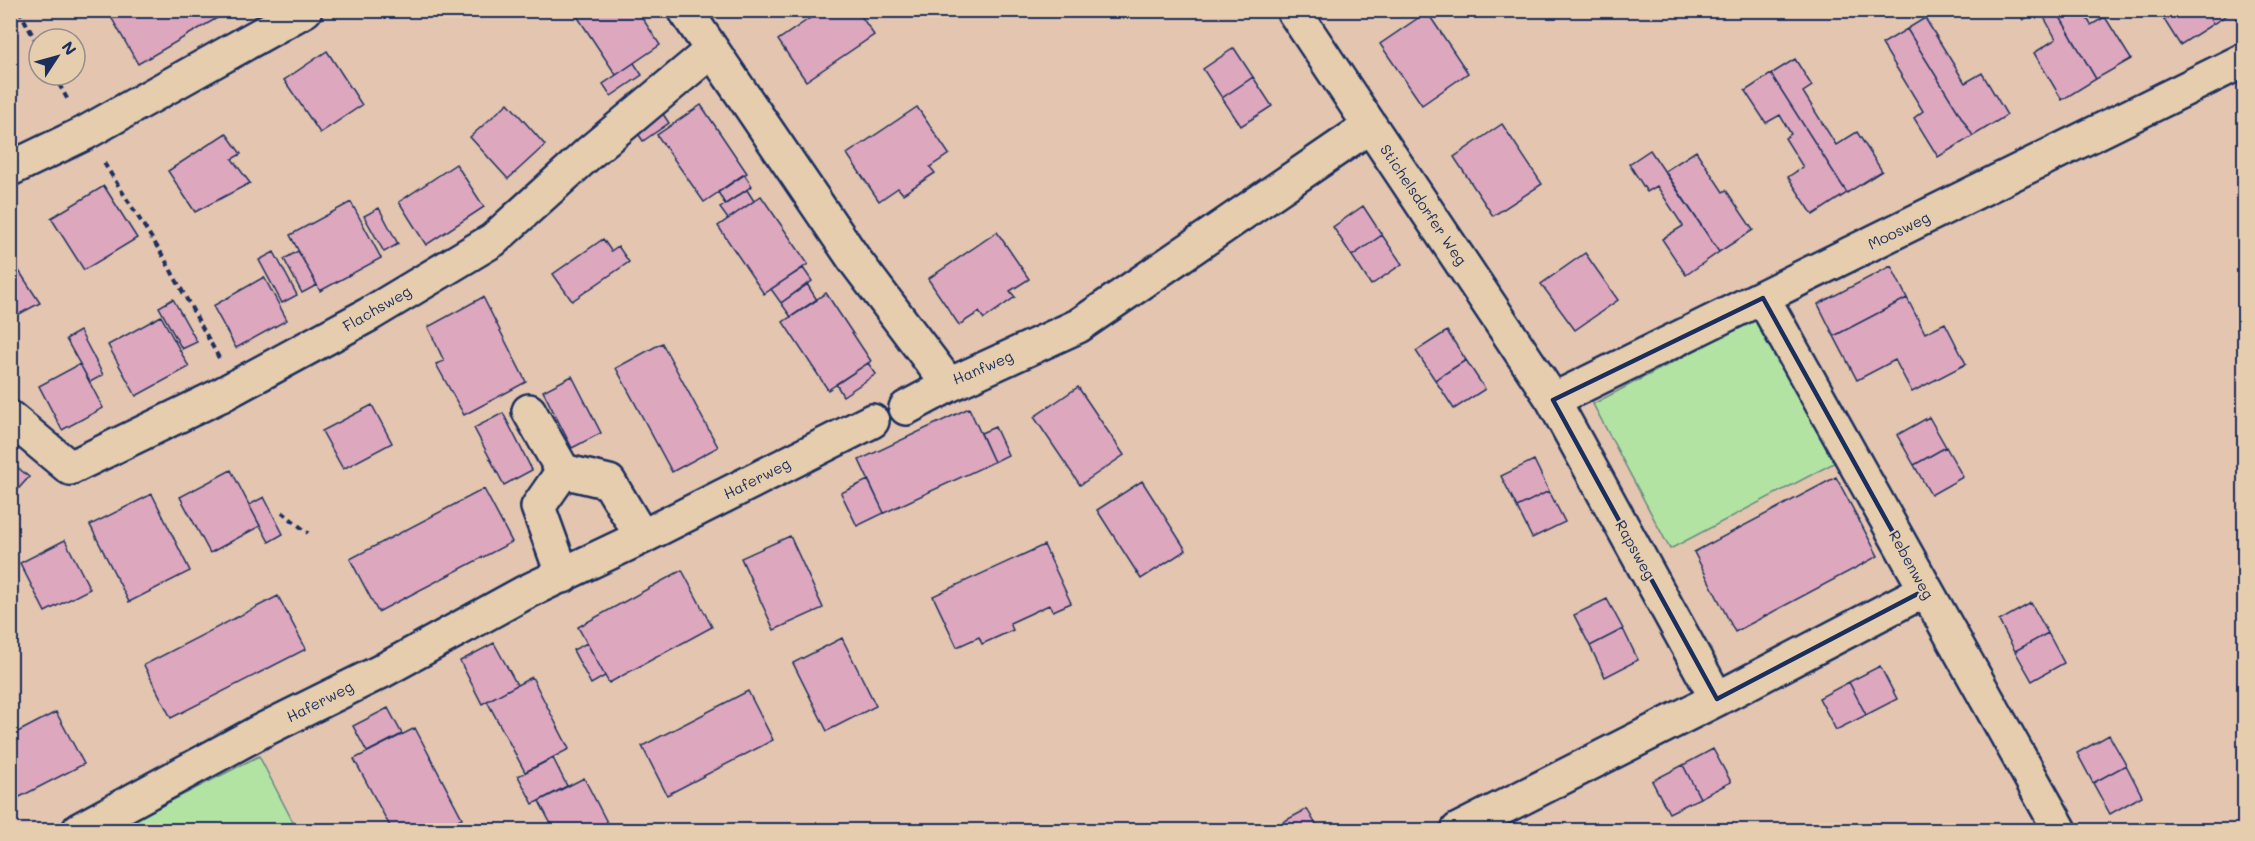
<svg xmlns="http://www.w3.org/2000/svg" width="2255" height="841" font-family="Mali,sans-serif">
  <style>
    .green { fill: #b2e3a3; stroke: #668980; stroke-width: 1.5 }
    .building { fill: #dda7be; stroke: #1b2f5e; stroke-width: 1.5 }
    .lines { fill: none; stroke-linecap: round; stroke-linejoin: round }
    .street-casing { stroke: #1b2f5e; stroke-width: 38 }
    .path { stroke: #1b2f5e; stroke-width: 4; stroke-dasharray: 6 4.5; stroke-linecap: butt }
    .street { stroke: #e5cdad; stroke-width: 33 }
    .marked { fill: none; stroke: #1b2f5e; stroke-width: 4.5; stroke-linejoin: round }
    .labels { text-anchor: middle; stroke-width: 4.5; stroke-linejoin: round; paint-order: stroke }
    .street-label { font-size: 15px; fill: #1b2f5e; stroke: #e5cdad }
  </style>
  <rect width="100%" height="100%" fill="#e3c5b0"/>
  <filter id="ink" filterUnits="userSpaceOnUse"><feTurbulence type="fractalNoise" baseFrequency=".0167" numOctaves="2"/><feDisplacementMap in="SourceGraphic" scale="12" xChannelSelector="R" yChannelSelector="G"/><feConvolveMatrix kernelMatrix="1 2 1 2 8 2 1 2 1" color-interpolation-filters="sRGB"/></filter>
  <g filter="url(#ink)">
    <path class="green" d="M1757,318L1834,463L1670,549L1593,404Z
      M259,756L297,830H114Z"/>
    <path class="building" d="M107,10H231L138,64Z
      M573,10H637L660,45L616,75Z
      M822,10H857L874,35L806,81L778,40Z
      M2017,10H2038L2023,20Z
      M2040,10H2056L2096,79L2062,100L2034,53L2056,39Z
      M2056,10H2082L2091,25L2105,17L2131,59L2096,79Z
      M2158,10H2205L2213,24L2180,45Z
      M2205,10H2235L2213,24Z
      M1427,12L1468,73L1422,105L1380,44Z
      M1925,18L1965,83L1982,73L2007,115L1973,136L1907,29Z
      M1907,29L1973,136L1938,157L1914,118L1923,111L1882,44Z
      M1234,48L1253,77L1222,98L1203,69Z
      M327,51L362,105L320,133L284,80Z
      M1795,59L1812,86L1803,92L1836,145L1857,132L1882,171L1847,193L1771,74Z
      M634,63L642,75L611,96L603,84Z
      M1771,74L1847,193L1813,215L1788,177L1803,167L1785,138L1791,134L1780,115L1766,123L1745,91Z
      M1253,77L1272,106L1241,126L1222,98Z
      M508,103L545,145L508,179L470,137Z
      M701,105L747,173L704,202L657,135Z
      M917,107L949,154L930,167L935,173L903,194L898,188L879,201L847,154Z
      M661,111L669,123L643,141L635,129Z
      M1502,124L1542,184L1493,216L1454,157Z
      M226,133L241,154L232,159L250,183L195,212L168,171Z
      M1650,150L1719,252L1686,275L1662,239L1683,226L1657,186L1647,192L1629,164Z
      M1696,151L1723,192L1726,190L1753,230L1719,252L1665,171Z
      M456,164L484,207L426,245L399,202Z
      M744,174L752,186L725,204L718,192Z
      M104,186L137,238L84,270L51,218Z
      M747,190L754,201L728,219L720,208Z
      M761,196L808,264L764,294L718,226Z
      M351,202L381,258L320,291L290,235Z
      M1363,206L1382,235L1352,256L1333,227Z
      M379,208L398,244L384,252L364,216Z
      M997,232L1029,279L1010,291L1015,297L984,319L979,312L959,325L928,279Z
      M1382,235L1402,264L1371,285L1352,256Z
      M603,239L611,251L618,246L629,262L572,301L553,274Z
      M298,251L317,285L302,293L284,259Z
      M274,252L297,295L282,303L259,260Z
      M1585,253L1618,300L1575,330L1541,284Z
      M10,257L40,303L10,319Z
      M1891,266L1907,298L1834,336L1818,304Z
      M803,268L812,281L781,303L771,289Z
      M264,277L287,320L236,348L213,306Z
      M807,284L817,300L791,317L781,303Z
      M826,293L871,361L828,390L783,322Z
      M483,297L526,382L464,415L436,364L444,361L428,327Z
      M1907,298L1925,333L1945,323L1966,364L1912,392L1895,360L1857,380L1834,336Z
      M173,299L197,342L182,349L159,307Z
      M161,316L189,367L136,396L108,345Z
      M80,331L103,375L90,382L66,339Z
      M1447,331L1466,360L1435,380L1416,351Z
      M662,343L718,447L672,472L616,368Z
      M1466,360L1485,389L1454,409L1435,380Z
      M868,363L876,374L843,396L836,384Z
      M80,364L103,408L62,430L39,386Z
      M572,376L601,433L572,448L543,391Z
      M1078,387L1124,455L1080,485L1034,417Z
      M372,405L392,443L343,469L322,431Z
      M969,408L994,462L884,513L859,460Z
      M503,413L532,470L504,485L474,428Z
      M1929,417L1946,447L1914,465L1897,435Z
      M995,427L1008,455L994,462L981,433Z
      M1946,447L1963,477L1931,495L1914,465Z
      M1534,460L1549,491L1517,507L1501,476Z
      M10,461L29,477L10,498Z
      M231,470L260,526L210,553L180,497Z
      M1836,477L1878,556L1735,632L1694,552Z
      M868,480L884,513L857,526L841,493Z
      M1142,481L1186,550L1141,579L1097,510Z
      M484,489L512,542L378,612L350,559Z
      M1549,491L1565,522L1532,538L1517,507Z
      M152,494L190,571L129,602L90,525Z
      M264,497L283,534L269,542L249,505Z
      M790,536L823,608L774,630L741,558Z
      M65,540L90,589L45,612L20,563Z
      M1044,545L1071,603L1053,611L1049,605L1010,623L1013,630L982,644L979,637L957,647L933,596Z
      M682,570L712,627L609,683L578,627Z
      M278,596L306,649L171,718L144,665Z
      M1607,599L1623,629L1590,646L1574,615Z
      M2031,603L2048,633L2015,651L1999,621Z
      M1623,629L1638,660L1605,677L1590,646Z
      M2048,633L2064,663L2032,681L2015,651Z
      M842,638L876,706L827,731L793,663Z
      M494,643L517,685L482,704L460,661Z
      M587,643L605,676L591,684L573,650Z
      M1880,666L1897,699L1866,715L1849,682Z
      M532,677L569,749L525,772L487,701Z
      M1849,682L1866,715L1836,730L1819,698Z
      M748,691L773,740L667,795L642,746Z
      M388,708L402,734L367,752L353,726Z
      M56,712L84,764L10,802V736Z
      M415,728L462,818L438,830H392L354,759Z
      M2109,735L2126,765L2093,783L2077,753Z
      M1713,749L1731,782L1700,798L1683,765Z
      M553,758L567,786L533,804L518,776Z
      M1683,765L1700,798L1669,813L1652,781Z
      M2126,765L2142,796L2110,814L2093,783Z
      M584,778L611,830H554L539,801Z
      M1307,809L1319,830H1280L1277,825Z"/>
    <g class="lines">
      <defs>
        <path id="street" d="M685,10L854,259L949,385
          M1293,10L1553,400L1717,699
          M10,169L85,133L305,10
          M1763,298L2060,830
          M1553,400L2244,60
          M906,408L949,385L1078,326L1370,126
          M529,411L563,471
          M10,418L70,468L219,396L368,315L493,240L589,153L711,51
          M563,576L538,507L563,471L609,482L642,537
          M79,830L259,732L382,671L524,593L642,537L872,421
          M1458,830L1717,699L1925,590"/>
      </defs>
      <use href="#street" class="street-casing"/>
      <path class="path" d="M19,10L39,47
        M54,75L69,102
        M104,163L163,256L219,358
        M282,512L308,533"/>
      <use href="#street" class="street"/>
    </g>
  </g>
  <path class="marked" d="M1763,298L1925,590L1717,699L1553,400Z"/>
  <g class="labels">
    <g class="street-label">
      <text transform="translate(1423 205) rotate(56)" y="5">Stichelsdorfer Weg</text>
      <text transform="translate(1899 231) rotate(-26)" y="5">Moosweg</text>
      <text transform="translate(377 309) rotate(-30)" y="5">Flachsweg</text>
      <text transform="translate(983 368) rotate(-23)" y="5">Hanfweg</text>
      <text transform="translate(757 479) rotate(-27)" y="5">Haferweg</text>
      <text transform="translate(1635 550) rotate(61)" y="5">Rapsweg</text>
      <text transform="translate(1911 565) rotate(61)" y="5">Rebenweg</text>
      <text transform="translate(320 702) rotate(-27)" y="5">Haferweg</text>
    </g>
  </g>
  <rect width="2255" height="841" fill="none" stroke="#e5cdad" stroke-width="36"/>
  <rect x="18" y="18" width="2219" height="805" fill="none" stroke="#1b2f5e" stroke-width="2" filter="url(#ink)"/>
  <g transform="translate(57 57) rotate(54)"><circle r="28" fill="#e5cdad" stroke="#948e8d" stroke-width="1.5"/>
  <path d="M0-4.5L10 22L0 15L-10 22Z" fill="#1b2f5e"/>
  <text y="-9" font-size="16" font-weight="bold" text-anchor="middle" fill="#1b2f5e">N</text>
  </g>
</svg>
